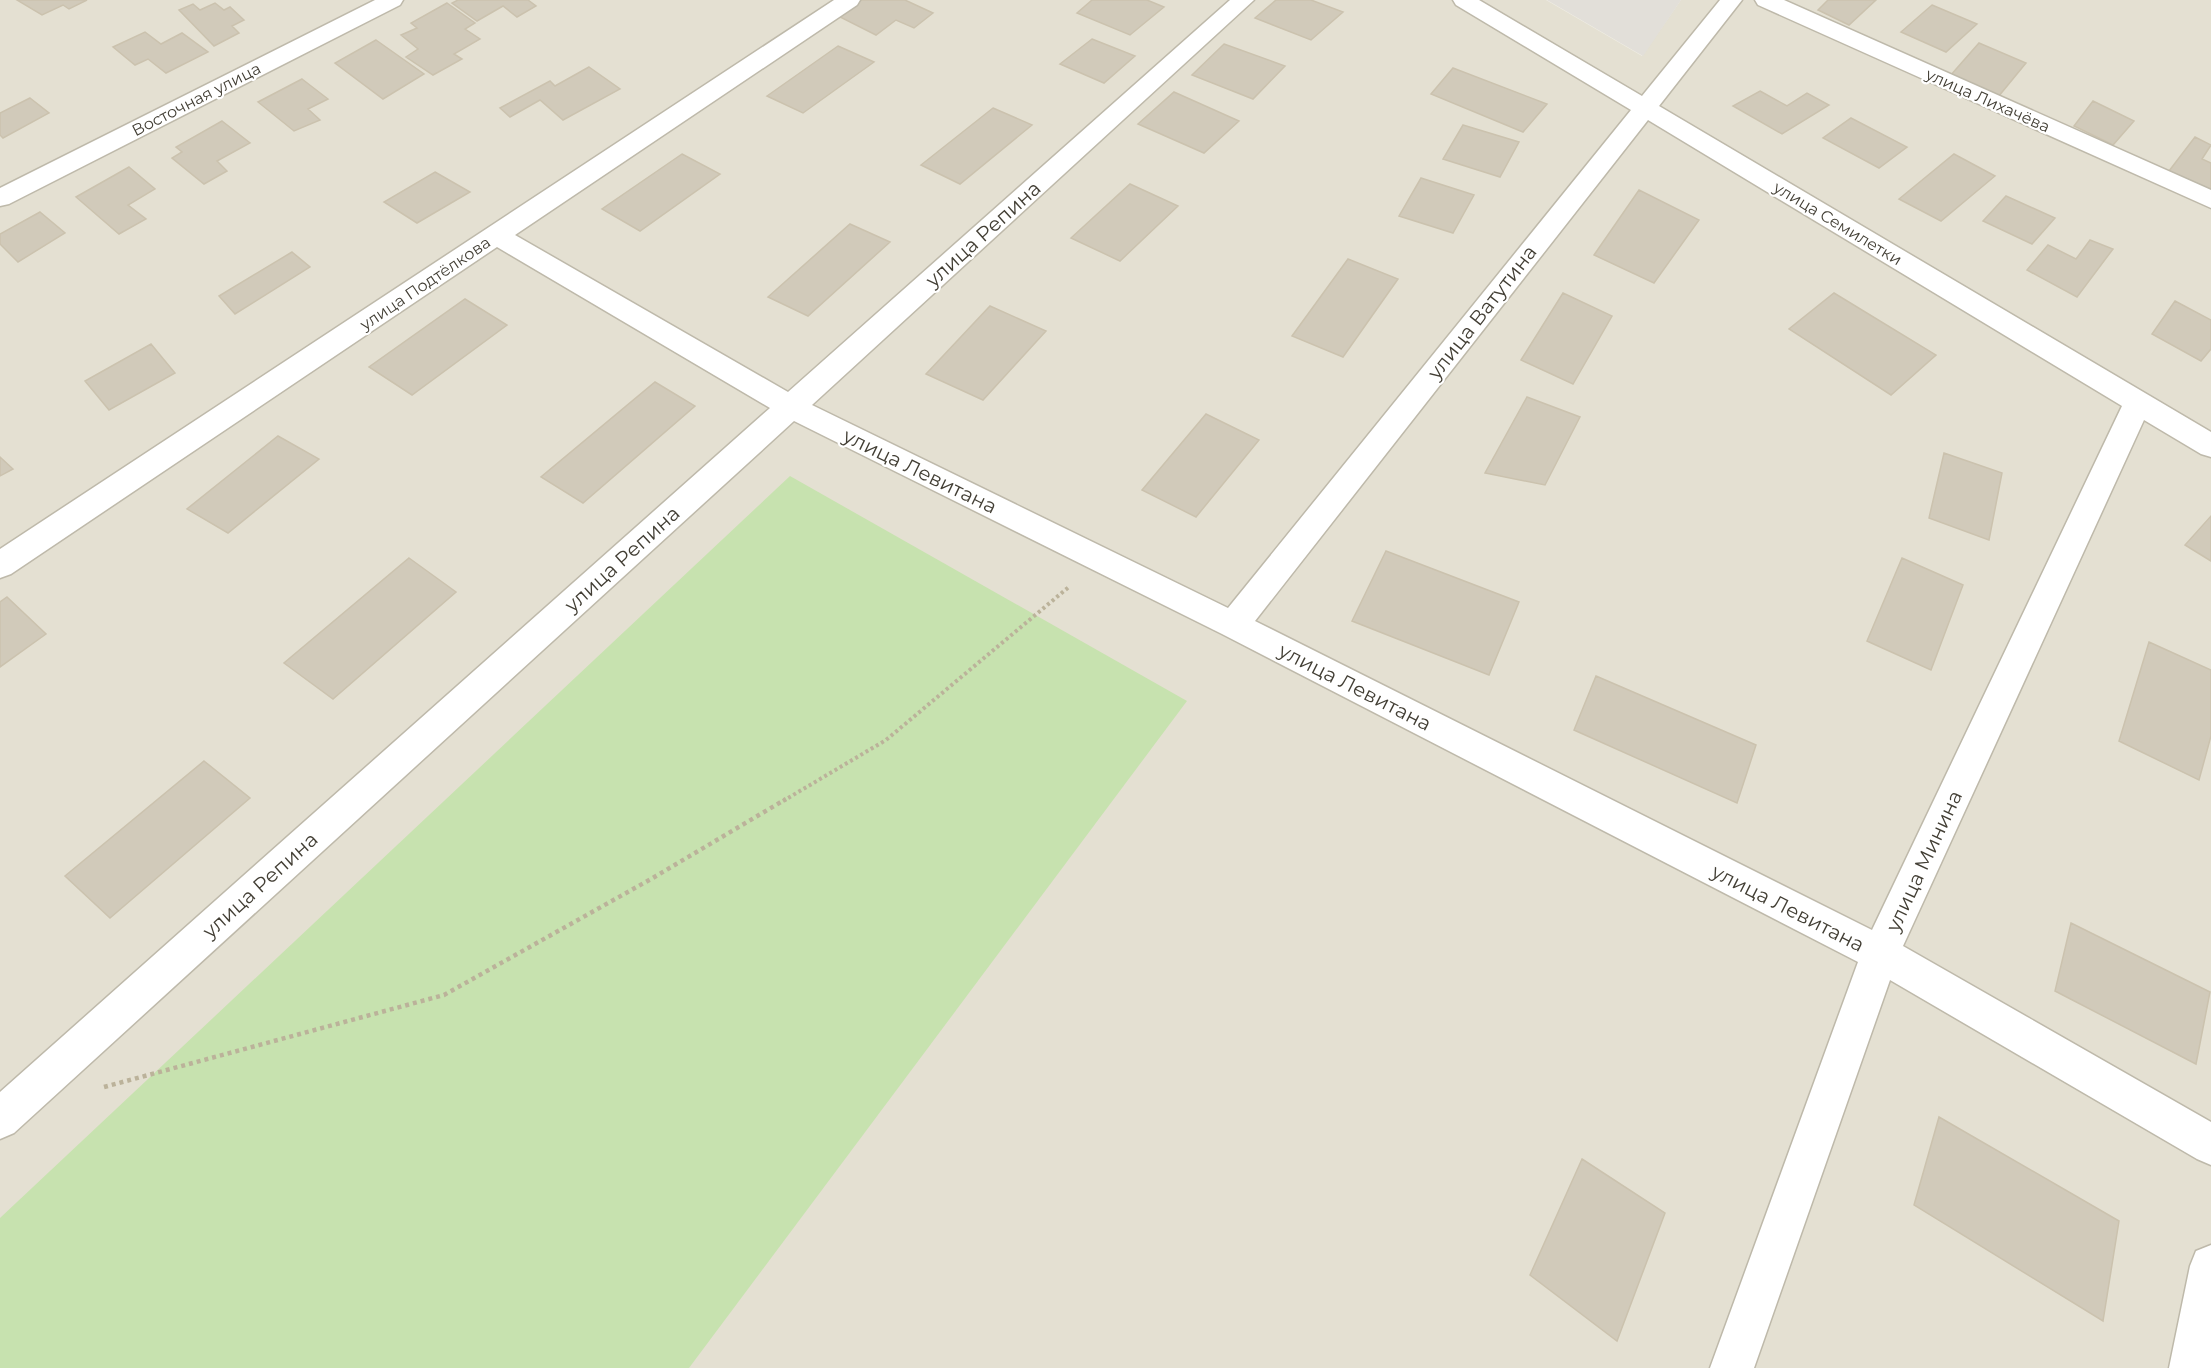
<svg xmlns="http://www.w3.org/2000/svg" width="2211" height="1368" font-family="Montserrat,sans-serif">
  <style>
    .residential { fill: #e4e0d2 }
    .industrial { fill: #e2dfd9 }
    .green { fill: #c7e2af }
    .building { fill: #d1caba; stroke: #cbc2ae; stroke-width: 1.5 }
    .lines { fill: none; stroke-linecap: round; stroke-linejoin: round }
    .minor-casing { stroke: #beb9aa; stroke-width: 3 }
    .path-far1 { stroke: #bbb29a; stroke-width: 4; stroke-dasharray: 3 3; stroke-linecap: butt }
    .path { stroke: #bbb29a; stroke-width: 4.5; stroke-dasharray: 4 4; stroke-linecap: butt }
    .minor { fill: #fff; fill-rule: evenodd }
    .labels { text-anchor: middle; stroke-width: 4.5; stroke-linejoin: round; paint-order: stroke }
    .far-street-label { font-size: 16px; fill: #423e34; stroke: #fff }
    .street-label { font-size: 20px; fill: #423e34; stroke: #fff }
  </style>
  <rect width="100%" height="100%" fill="#f0eee4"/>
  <path class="residential" d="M0,0H1546L1642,56L1681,0H2211V1368H0Z"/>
  <path class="industrial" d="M1547,0H1681L1643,56Z"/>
  <path class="green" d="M790,476L1187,701L689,1368H0V1218Z"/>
  <path class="building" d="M17,0H87L69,9L63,5L42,15Z
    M458,0H528L536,6L517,17L503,6L477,21L452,3Z
    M862,0H905L933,13L914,28L896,20L876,35L838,16Z
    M1092,0H1147L1164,7L1130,35L1077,13Z
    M1276,0H1311L1343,12L1311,40L1255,18Z
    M1828,0H1876L1849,25L1818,10Z
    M215,3L224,10L230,7L244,20L232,26L239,33L214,46L179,10L193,4L200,10Z
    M447,3L475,23L465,29L480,39L454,54L462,59L433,75L406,57L418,49L401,35L417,28L411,23Z
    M1932,5L1977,24L1946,52L1901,32Z
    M145,32L161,44L182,33L208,52L166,73L148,59L135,65L113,47Z
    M1092,39L1135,56L1104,83L1060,64Z
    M376,40L424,74L383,99L335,63Z
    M1979,43L2026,63L1998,97L1950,76Z
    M1224,44L1285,66L1253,99L1192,75Z
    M838,46L874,62L803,113L767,96Z
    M589,67L620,89L563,120L540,100L510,117L500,108L550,81L555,86Z
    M1453,68L1547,104L1523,132L1431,94Z
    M302,79L328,99L308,109L320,120L294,131L258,102Z
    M1760,91L1787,106L1807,93L1829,105L1782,134L1733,106Z
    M1174,92L1239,121L1204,153L1138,124Z
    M30,98L49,113L3,138L0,135V113Z
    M2093,101L2134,121L2113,145L2074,126Z
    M993,108L1032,125L960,184L921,165Z
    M1851,118L1907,147L1879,168L1823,138Z
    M222,121L250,143L217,161L227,171L204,184L172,158L182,152L176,147Z
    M1463,125L1519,142L1500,177L1443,159Z
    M2195,137L2211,145L2202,159L2211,163V190L2169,171Z
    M682,154L720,174L640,231L602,209Z
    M1954,154L1995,176L1941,221L1899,199Z
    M129,167L155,189L128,205L146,219L119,234L76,197Z
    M435,172L470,192L417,223L384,202Z
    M1421,178L1474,195L1453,233L1399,216Z
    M1130,184L1178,206L1120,261L1071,238Z
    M1639,190L1699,220L1654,283L1594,255Z
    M2006,196L2055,218L2032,244L1983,221Z
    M40,212L65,233L18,262L0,244V234Z
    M850,224L890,242L808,316L768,297Z
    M2090,240L2113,249L2077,297L2027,270L2048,245L2076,259Z
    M292,252L310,267L235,314L219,296Z
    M1348,259L1398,279L1343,357L1292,336Z
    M1563,293L1612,316L1573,384L1521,360Z
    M1834,293L1936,355L1891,395L1789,329Z
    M465,299L507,325L412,395L369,367Z
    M2175,301L2211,320V349L2201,361L2152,334Z
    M990,306L1046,331L983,400L926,374Z
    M151,344L175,373L109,410L85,381Z
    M655,382L695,406L583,503L541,477Z
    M1527,397L1580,417L1545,485L1485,473Z
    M1206,414L1259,440L1196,517L1142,490Z
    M278,436L319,459L228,533L187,509Z
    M1944,453L2002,473L1989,540L1929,518Z
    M0,457L13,469L0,476Z
    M2211,516V561L2185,545Z
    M1386,551L1519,602L1489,675L1352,621Z
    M409,558L456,592L333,699L284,663Z
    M1902,558L1963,585L1931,670L1867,641Z
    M7,597L46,634L0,667V602Z
    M2149,642L2211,670V736L2199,780L2119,741Z
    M1596,676L1756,745L1737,803L1574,730Z
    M204,761L250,798L110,918L65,876Z
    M2071,923L2210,992L2196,1064L2055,991Z
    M1939,1117L2119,1221L2103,1321L1914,1205Z
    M1582,1159L1665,1213L1617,1341L1530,1275Z"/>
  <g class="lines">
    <defs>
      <path id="minor" d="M375,0H403L400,5L9,204L0,206V188Z
        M834,0H860L857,5L515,235L788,392L1230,0H1254L812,405L1228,608L1631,110L1456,5L1453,0H1479L1642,96L1720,0H1742L1659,106L2211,432V457L2201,454L2144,420L1903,946L2211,1122V1165L2197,1159L1890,980L1754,1368H1710L1858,962L1222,634L794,421L14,1133L0,1139V1092L770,408L497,247L11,574L0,578V549ZM1648,120L2122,406L1872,930L1255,621Z
        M1755,0H1784L2211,190V208L1758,5Z
        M2211,1245V1368H2169L2190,1266L2196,1251Z"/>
    </defs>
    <use href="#minor" class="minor-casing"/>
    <path class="path-far1" d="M783,801L886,740L1070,586"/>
    <path class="path" d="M104,1087L444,995L651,879L786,799"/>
    <use href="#minor" class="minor"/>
  </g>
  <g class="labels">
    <g class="far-street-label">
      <text transform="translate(196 99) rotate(-27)" y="6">Восточная улица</text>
      <text transform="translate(1988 100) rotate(24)" y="6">улица Лихачёва</text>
      <text transform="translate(1838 223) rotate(31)" y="6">улица Семилетки</text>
      <text transform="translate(425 283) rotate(-34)" y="6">улица Подтёлкова</text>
    </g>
    <g class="street-label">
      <text transform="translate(983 234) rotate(-42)" y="7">улица Репина</text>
      <text transform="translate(1482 312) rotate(-52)" y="7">улица Ватутина</text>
      <text transform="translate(920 471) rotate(26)" y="7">улица Левитана</text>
      <text transform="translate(622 559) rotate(-42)" y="7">улица Репина</text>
      <text transform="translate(1355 687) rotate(27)" y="7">улица Левитана</text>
      <text transform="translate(1924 861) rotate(-65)" y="7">улица Минина</text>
      <text transform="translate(260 885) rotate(-42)" y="7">улица Репина</text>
      <text transform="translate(1788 908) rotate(27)" y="7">улица Левитана</text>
    </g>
  </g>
</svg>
